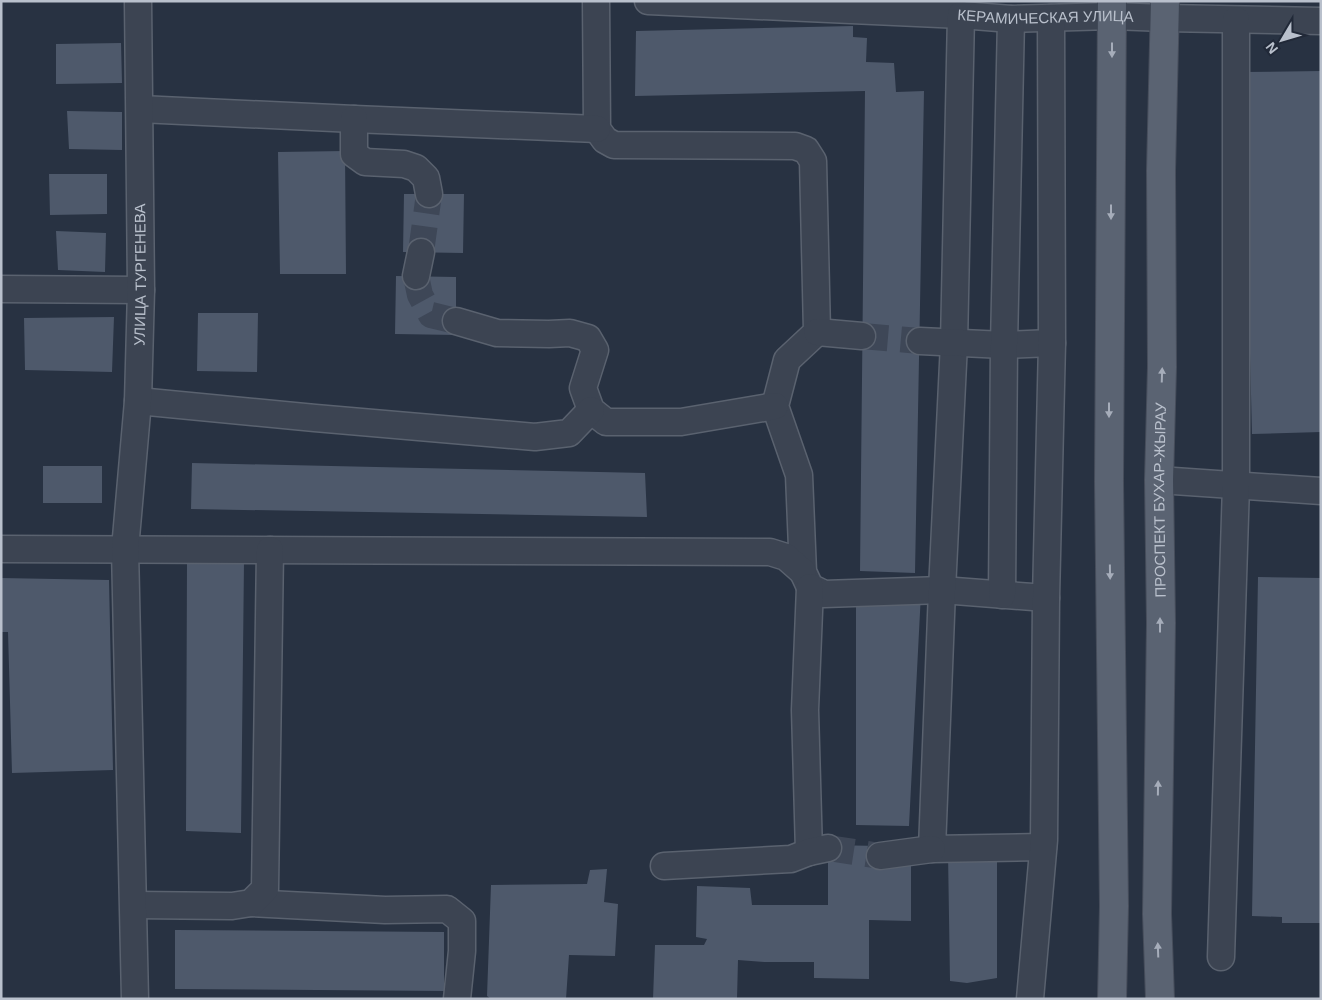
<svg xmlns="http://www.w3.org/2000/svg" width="1322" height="1000" font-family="Helvetica,sans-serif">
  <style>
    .building { fill: #4e596b }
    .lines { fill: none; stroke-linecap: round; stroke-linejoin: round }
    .minor-tunnel { stroke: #3e4757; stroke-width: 26; stroke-dasharray: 26 13; stroke-linecap: butt }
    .minor-casing { stroke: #5a626f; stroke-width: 29 }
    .major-casing { stroke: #464d5b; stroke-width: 30 }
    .minor { stroke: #3c4452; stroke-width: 26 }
    .major { stroke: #5a6372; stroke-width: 28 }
    .oneway { fill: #a6adba }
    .labels { text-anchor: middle; stroke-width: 4.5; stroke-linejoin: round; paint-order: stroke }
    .street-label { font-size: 15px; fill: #b9c0cc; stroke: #212938 }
  </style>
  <rect width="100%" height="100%" fill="#283242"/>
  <path class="building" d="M853,26V37L867,38L866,62L894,63L896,92L924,91L915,573L860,571L865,91L635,96L636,31Z
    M121,43L122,83L56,84V44Z
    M1321,71V432L1252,434L1243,72Z
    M67,111L122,112V150L69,149Z
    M345,151L346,274H280L278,152Z
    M49,174H107V214L50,215Z
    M404,194H464L463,253L403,252Z
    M56,231L106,233L105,272L58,270Z
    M396,276L456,277V335L395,334Z
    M198,313H258L257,372L197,371Z
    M114,317L112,372L25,370L24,318Z
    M192,463L645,473L647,517L191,509Z
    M43,466H102V503H43Z
    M187,561L244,562L241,833L186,831Z
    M1258,577L1321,578V923H1282V917L1252,916Z
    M1,578L109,580L113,770L12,773L8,632H1Z
    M921,593L909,826L856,825V595Z
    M828,845L880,846L911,865V921L869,920V979L814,978V962H764L738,960L737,999H653L655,945H704L707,939L696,937L697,886L750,888L752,905H828Z
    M948,853L997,856V978L967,983L950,981Z
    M607,869L604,902L618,904L615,956L569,955L566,999H491L487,996L491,885L587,884L590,870Z
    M175,930L444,932V991L175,989Z"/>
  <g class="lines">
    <path class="minor-tunnel" d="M421,252L429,194
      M416,276L420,295L431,315L456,321
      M862,336L920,341
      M828,848L880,856"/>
    <defs>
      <g id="minor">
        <path d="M596,1L597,129L605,140L614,145L795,146L806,150L813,161L817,332L787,360L775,406L799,475L803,572L810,587L824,594L942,590L1046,598"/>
        <path id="s1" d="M648,1L961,15L1011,19L1112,16L1165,18L1321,21"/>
        <path d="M961,15L954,343L942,590L932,849L1043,847"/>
        <path d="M140,109L354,119L597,129"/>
        <path d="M354,119V154L365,162L404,164L416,168L426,178L429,194"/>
        <path d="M416,276L421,252"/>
        <path d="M1,289L141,290"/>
        <path d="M456,321L497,333L549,334L570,333L588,338L595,350L583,388L591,410L606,422H681L775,406"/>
        <path d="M817,332L862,336"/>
        <path d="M920,341L1004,345L1052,343"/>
        <path d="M138,401L315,418L535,437L569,433L591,410"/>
        <path d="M1159,480L1321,491"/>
        <path d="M1,549L770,552L786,557L803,572"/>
        <path d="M1002,595L1004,345L1011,19"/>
        <path d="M809,852L805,710L810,587"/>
        <path d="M880,856L932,849"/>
        <path d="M664,866L791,859L809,852L828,848"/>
        <path d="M251,903L385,910L447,909L462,921V951L457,999"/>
        <path d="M134,905L232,906L251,903L265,889L270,550"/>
        <path d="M1221,957L1236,485V20"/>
        <path id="s2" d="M135,999L125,549L138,401L141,290L138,1"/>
        <path d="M1030,999L1044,840L1046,598L1052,343L1051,18"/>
      </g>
      <g id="major">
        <path d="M1112,1L1109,482L1114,906L1112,999"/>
        <path id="s3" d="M1160,999L1157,914L1161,623L1159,480L1162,367L1161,171L1165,1"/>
      </g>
    </defs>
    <use href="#minor" class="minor-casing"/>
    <use href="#major" class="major-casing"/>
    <use href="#minor" class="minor"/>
    <use href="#major" class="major"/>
  </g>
  <defs><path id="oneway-solid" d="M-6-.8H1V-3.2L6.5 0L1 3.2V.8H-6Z" transform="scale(1.25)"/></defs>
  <g class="oneway">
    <use href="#oneway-solid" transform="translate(1112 50) rotate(90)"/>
    <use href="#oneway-solid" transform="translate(1111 212) rotate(90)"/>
    <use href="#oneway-solid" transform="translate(1162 375) rotate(-88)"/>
    <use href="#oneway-solid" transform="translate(1109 410) rotate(90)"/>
    <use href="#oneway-solid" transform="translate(1110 572) rotate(89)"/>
    <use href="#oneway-solid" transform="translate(1160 625) rotate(-90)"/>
    <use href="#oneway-solid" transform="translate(1158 788) rotate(-89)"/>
    <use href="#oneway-solid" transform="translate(1158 950) rotate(-92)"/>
  </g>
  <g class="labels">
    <g class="street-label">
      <text dy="5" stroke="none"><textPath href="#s1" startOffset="398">КЕРАМИЧЕСКАЯ УЛИЦА</textPath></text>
      <text dy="5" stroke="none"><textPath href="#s2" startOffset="725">УЛИЦА ТУРГЕНЕВА</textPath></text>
      <text dy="5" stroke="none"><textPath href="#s3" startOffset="499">ПРОСПЕКТ БУХАР-ЖЫРАУ</textPath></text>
    </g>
  </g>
  <rect width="1322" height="1000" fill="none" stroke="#b9c0cc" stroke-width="5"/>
  <g transform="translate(1282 40) rotate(232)" stroke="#212938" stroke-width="4" paint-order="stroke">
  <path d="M0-4L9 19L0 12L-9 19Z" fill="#b9c0cc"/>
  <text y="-8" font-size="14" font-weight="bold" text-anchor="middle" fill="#b9c0cc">N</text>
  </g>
</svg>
